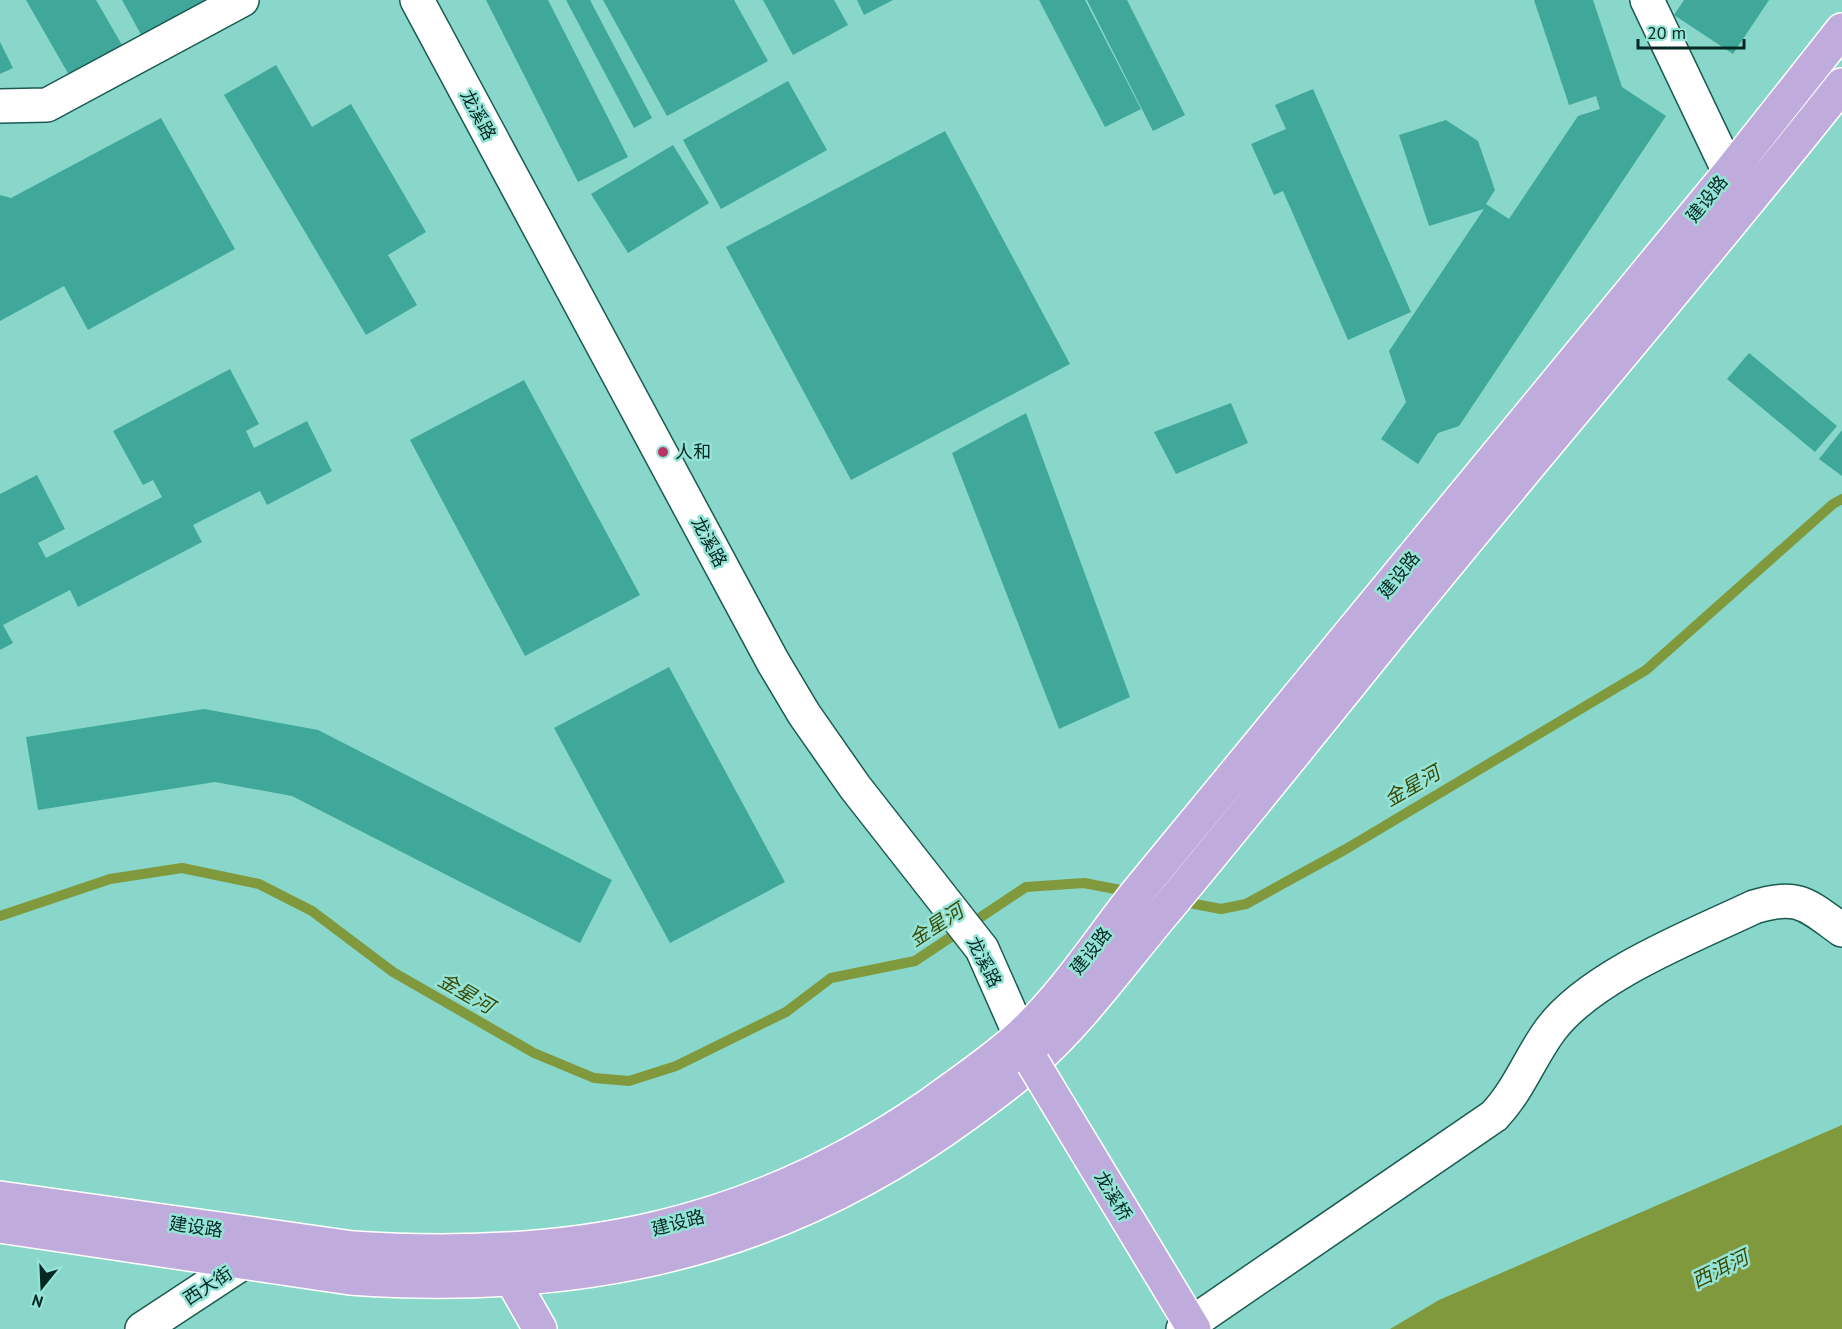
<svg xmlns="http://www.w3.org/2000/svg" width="1842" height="1329" font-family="'PT Sans','Noto Sans SC',sans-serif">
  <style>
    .water { fill: #80993d }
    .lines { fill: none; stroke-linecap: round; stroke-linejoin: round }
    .stream { stroke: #80993d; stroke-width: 10 }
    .building { fill: #3fa89a }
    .minor-casing { stroke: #1b5a51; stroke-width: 36 }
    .major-casing { stroke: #fff; stroke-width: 36 }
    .minor { stroke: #fff; stroke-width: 33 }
    .major { stroke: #c0acdc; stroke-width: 33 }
    .major-bridge-casing { stroke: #fff; stroke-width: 36; stroke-linecap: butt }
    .major-bridge { stroke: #c0acdc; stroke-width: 33 }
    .poi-dot { fill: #be3166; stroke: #95e4d7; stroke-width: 2 }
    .labels { text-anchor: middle; stroke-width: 5; stroke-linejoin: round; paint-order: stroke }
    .street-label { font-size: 18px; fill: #052823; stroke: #95e4d7 }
    .poi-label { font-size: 18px; fill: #052823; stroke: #95e4d7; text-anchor: start }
    .water-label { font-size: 20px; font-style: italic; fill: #3b4b04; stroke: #95e4d7 }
  </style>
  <rect width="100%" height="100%" fill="#88d7ca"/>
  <path class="water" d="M1842,1125V1329H1390L1439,1300Z"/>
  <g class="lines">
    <path class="stream" d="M1179,901L1221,909L1246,904L1346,849L1646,670L1833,504L1842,499
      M0,916L110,879L182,868L259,884L312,911L393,972L534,1053L594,1078L629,1081L676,1066L786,1012L831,978L915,961L1026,887L1084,883L1131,892"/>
  </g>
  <path class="building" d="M26,0H96L122,45L69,75Z
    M122,0H220L144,40Z
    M486,0H548L628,157L578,182Z
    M566,0H590L652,118L634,128Z
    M603,0H734L768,61L667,116Z
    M763,0H834L848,25L793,55Z
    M857,0H893L864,15Z
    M1039,0H1085L1141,109L1105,127Z
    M1087,0H1127L1185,115L1153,131Z
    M1534,0H1593L1622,87L1666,116L1459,426L1438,433L1418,464L1381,439L1406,402L1389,351L1484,209L1429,226L1399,135L1446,120L1478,141L1495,190L1486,204L1509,219L1578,116L1600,109L1596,96L1569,105Z
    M1684,0H1769L1733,54L1674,15Z
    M0,42L13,68L0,74Z
    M276,65L312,127L351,104L426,232L388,255L417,305L366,335L224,95Z
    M788,81L827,150L721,209L683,140Z
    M1313,89L1411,312L1348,340L1283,191L1274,195L1251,144L1286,129L1275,105Z
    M161,118L235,249L88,330L64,286L0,321V195L11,198Z
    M945,131L1070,364L851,480L726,247Z
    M673,145L709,203L628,253L591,194Z
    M1749,353L1837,426L1815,452L1727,379Z
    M230,369L259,424L246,431L254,448L307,421L332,471L267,505L260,491L193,525L202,542L78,607L70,590L3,625L13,643L0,650V494L37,475L65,529L38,543L46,558L162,497L153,480L143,485L113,431Z
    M524,380L640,595L525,656L410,440Z
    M1231,403L1248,443L1176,474L1154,432Z
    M1026,413L1130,697L1059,729L952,453Z
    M1842,430V476L1819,459Z
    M669,667L785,882L670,943L554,728Z
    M204,709L318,730L612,880L580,943L292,796L215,782L38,810L26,737Z"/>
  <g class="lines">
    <defs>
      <path id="minor" d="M417,0L773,662L804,714L855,787L982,949L1032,1062
        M1647,0L1741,197
        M0,106L47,105L242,0
        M142,1329L244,1262
        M1183,1329L1494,1116C1519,1090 1530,1057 1551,1029C1592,975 1693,936 1754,907C1798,893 1807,905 1842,930"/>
      <path id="major" d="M0,1198L353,1248C570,1262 749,1230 931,1104C961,1082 994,1060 1021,1035C1065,994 1099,941 1136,894L1729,173L1842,30
        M0,1226L350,1278C582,1294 779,1252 968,1113C990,1097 1012,1081 1032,1063C1082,1019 1122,962 1165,911C1244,816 1322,719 1400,622C1546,442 1698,267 1842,85
        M503,1264L540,1329"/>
    </defs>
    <use href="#minor" class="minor-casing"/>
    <use href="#major" class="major-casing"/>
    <use href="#minor" class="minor"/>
    <use href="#major" class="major"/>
    <defs>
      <path id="major-bridge" d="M1033,1063L1194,1329"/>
    </defs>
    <use href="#major-bridge" class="major-bridge-casing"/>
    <use href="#major-bridge" class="major-bridge"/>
  </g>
  <circle class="poi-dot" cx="663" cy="452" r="6"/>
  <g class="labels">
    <g class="street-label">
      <text transform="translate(478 115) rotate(62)" y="6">龙溪路</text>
      <text transform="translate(1707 199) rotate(-51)" y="6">建设路</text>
      <text transform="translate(709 542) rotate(62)" y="6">龙溪路</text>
      <text transform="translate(1399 575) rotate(-51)" y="6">建设路</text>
      <text transform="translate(1091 951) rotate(-52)" y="6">建设路</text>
      <text transform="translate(984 962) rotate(63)" y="6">龙溪路</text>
      <text transform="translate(1113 1196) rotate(59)" y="6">龙溪桥</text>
      <text transform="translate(678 1223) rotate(-15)" y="6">建设路</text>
      <text transform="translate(196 1227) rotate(8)" y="6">建设路</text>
      <text transform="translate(208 1286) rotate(-33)" y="6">西大街</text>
    </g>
    <g class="poi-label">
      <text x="675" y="458">人和</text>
    </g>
    <g class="water-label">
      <text transform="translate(1412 786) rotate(-30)" y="7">金星河</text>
      <text transform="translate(936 925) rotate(-33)" y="7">金星河</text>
      <text transform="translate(466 993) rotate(30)" y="7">金星河</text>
      <text transform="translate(1720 1269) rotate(-26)" y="7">西洱河</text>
    </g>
  </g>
  <g transform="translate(42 1287) rotate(198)" stroke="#95e4d7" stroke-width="4.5" paint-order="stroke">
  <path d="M0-4.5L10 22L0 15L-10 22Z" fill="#052823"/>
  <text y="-9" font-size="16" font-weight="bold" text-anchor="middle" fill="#052823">N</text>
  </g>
  <path d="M1638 39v9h106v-9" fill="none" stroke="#052823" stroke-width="3"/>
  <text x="1647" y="39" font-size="18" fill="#052823" stroke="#95e4d7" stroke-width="4.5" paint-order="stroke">20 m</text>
</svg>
